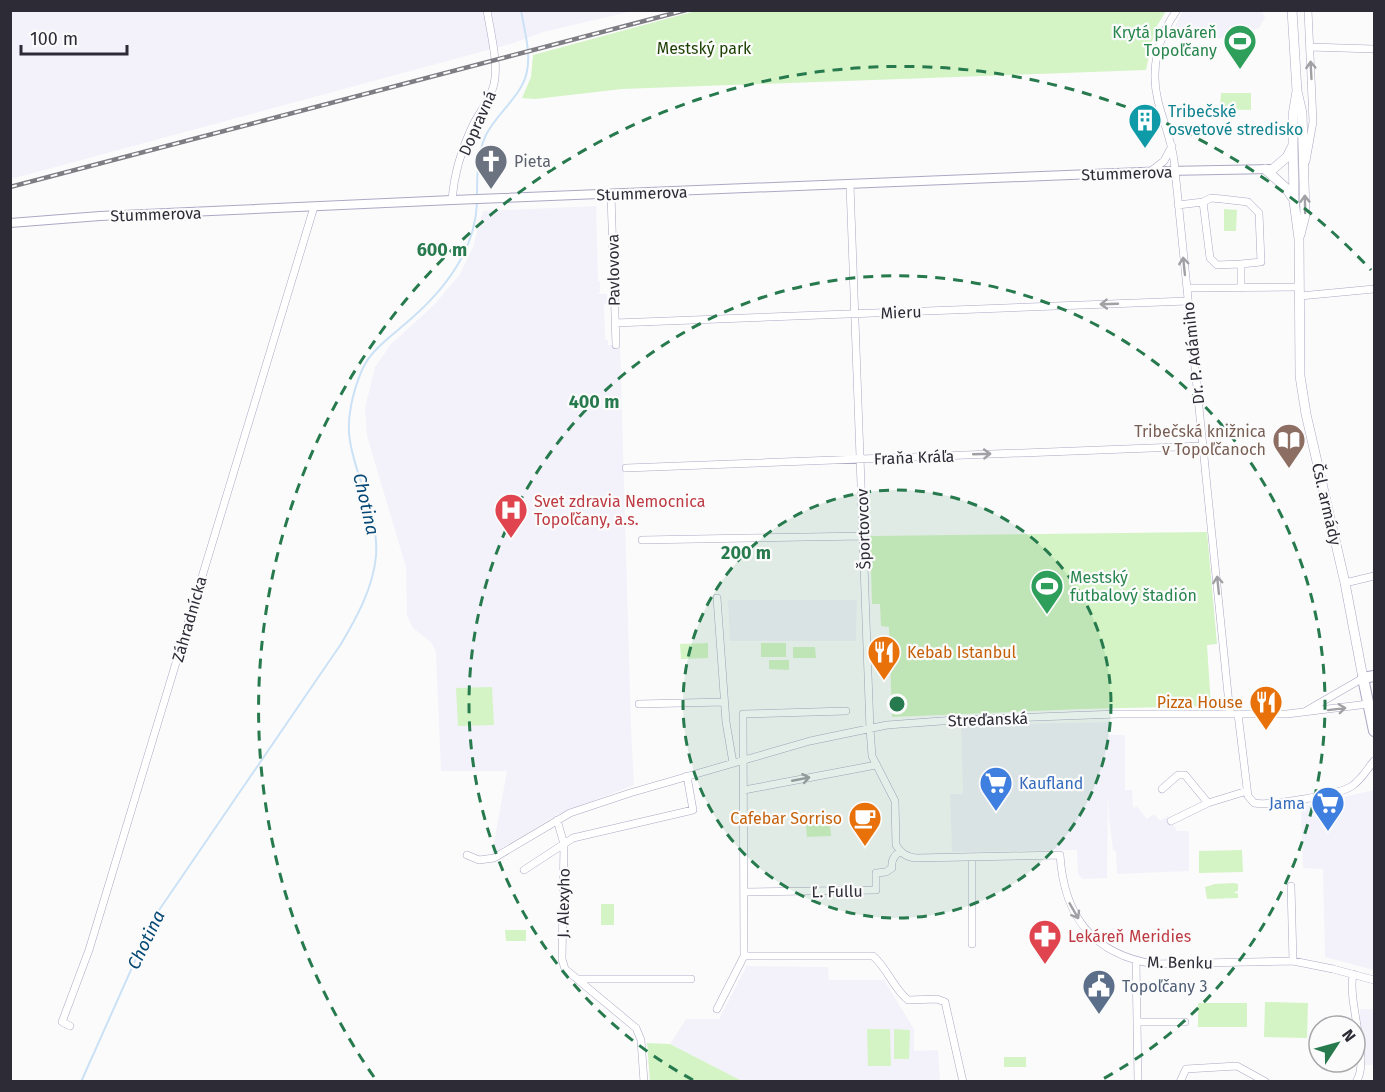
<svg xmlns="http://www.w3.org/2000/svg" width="1385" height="1092" font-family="'Fira Sans',sans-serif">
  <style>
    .built { fill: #f3f2fa }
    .green { fill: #d4f4c5 }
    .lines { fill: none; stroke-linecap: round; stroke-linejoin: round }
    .stream { stroke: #cbe2f6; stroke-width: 2 }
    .minor-casing { stroke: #aba8c4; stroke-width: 8 }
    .tertiary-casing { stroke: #aba8c4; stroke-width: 10 }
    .secondary-casing { stroke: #aba8c4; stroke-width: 10 }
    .primary-casing { stroke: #aba8c4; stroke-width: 12 }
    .minor { stroke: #fff; stroke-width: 7 }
    .tertiary { stroke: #fff; stroke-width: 8 }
    .secondary { stroke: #fff; stroke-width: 9 }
    .primary { stroke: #fff; stroke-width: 10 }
    .rail-casing { stroke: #7e7d84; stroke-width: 4.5 }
    .rail { stroke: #fbfbfb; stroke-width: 2; stroke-dasharray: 7; stroke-linecap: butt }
    .oneway { stroke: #a0a0a5 }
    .ring { fill: none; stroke: #267a4d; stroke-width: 3; stroke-dasharray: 10 8 }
    .labels { text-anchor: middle; stroke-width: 4.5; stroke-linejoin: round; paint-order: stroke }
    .leisure-label { font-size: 16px; fill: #27864d; stroke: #fbfbfb; text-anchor: end }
    .park-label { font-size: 16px; fill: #1b3f00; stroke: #fbfbfb }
    .culture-label { font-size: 16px; fill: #0d838f; stroke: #fbfbfb; text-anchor: start }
    .street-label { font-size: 16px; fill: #2c2b36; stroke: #fbfbfb }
    .worship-label { font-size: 16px; fill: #5b616d; stroke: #fbfbfb; text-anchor: start }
    .education-label { font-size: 16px; fill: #785e54; stroke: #fbfbfb; text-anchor: end }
    .health-label { font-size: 16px; fill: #be3a42; stroke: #fbfbfb; text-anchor: start }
    .food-label { font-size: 16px; fill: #c56008; stroke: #fbfbfb; text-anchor: end }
    .shop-label { font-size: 16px; fill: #366cbe; stroke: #fbfbfb; text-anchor: start }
    .service-label { font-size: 16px; fill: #4e5e75; stroke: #fbfbfb; text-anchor: start }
    .water-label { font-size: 18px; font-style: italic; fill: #054875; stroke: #fbfbfb }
    .centre { fill: #267a4d; stroke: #fbfbfb; stroke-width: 3 }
    .ring-label { font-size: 18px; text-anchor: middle; font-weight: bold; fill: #267a4d; stroke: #fbfbfb; stroke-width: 4.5; stroke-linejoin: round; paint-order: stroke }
  </style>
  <rect width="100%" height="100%" fill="#fbfbfb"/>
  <path class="built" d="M11,11H633L543,32L514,43L11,179Z
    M1183,11H1262L1265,18L1259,28L1231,38L1168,40Z
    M596,206L598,281H600V292L598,294H607V304H604L605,340H608V345H620L631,728L634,785L557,815L492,854L507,771H441L436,652L431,642L413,628L407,616L406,567L367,436L365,408L375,367L391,344L434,305L460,274L473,247L483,211Z
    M728,600H857L856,641H730Z
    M1108,722V735H1125V790H1132L1133,808L1137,806L1147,819L1154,814L1160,821L1168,816L1177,831H1189V871L1117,874L1116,851L1113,850L1109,818L1108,793L1107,878L1083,879L1078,874L1077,850L952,852L950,794H963L961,725Z
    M1374,790V970L1325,957L1323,869L1303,868L1301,807Z
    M747,966L828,967L829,980H884L914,1029V1051L938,1050L940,1081H742L670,1044L686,1019H719Z
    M1360,1009H1374V1065H1365V1036L1360,1026Z"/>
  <path class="green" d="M699,10H1166V11L1155,29L1146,70L622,89L535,99L522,98L531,77L533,55Z
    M1221,93H1251V110L1220,109Z
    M1224,209L1237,210L1236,231H1224Z
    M1207,532L1217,644L1207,645L1211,706L1081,709L892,717L889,627L881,626L880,604H872L870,536Z
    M708,643V658L681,659L680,644Z
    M761,643H786V657H761Z
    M793,647H815L816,658H793Z
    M769,660H789V670L769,669Z
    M492,687L494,725L458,726L456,688Z
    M830,824L831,836L807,837L806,825Z
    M1242,850L1243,872L1199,873V851Z
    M1233,883L1238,884V891L1234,892L1238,894V898L1207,899L1205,887L1215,884Z
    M601,904H614V925H601Z
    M505,930H526V941H506Z
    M1265,1002L1308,1003L1307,1038L1264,1037Z
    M1198,1003H1247V1027H1198Z
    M867,1029H890L891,1066H868Z
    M894,1029L910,1030L909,1059H894Z
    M647,1043L670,1044L742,1081H650Z
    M1004,1057H1026V1067H1004Z"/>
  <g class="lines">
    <path class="stream" d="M477,197C477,177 477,156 485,137C495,114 523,96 527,71C531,52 524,29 521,10
      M81,1082L155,916L341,644C357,617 373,588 376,556C379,515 356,480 350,441C346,419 353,391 362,370C370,351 390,337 405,324C442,293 475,253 477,203"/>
    <defs>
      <path id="minor" d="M1177,10C1158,36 1150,69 1158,101C1163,121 1171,139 1174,160L1230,714
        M1310,47L1374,49
        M1306,161L1313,122L1308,10
        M1151,171L1164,161L1172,146
        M850,185L870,729L872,756L895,801L896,845C901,853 906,857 916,858L1060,855C1064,916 1092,954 1154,964L1293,961L1333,969L1374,980
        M611,195L616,345
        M452,200C454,174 462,148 473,125C480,111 491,98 494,84C499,64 490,31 487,10
        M1203,202L1210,258L1217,265L1241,264
        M1178,205L1203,202L1211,198L1222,199L1248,202L1259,213L1261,262L1241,264V288
        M1187,288L1299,287
        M1300,296L1374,289
        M615,323L1188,301
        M626,468L1203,446
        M642,540L864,536
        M1345,583L1374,576
        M717,598L726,722L733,763
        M639,704L724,702
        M846,711L743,714L744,956H873C888,969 893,988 908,1000L937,999L945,1002L963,1082
        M1306,711L1363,678
        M1238,714L1248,796L1254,803C1270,806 1339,795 1352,786C1362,779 1367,769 1374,761
        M1162,789L1178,775H1185L1208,803L1247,791
        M744,790L876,765
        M557,820L564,844L562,959L565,969L636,1028L641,1040L644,1082
        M1171,821L1208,803
        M467,855L479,860L494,858L570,813L630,793L810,741L887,725L955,720L1118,714H1287L1368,704
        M524,870L573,838L693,810L687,776
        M1291,886L1293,961
        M744,892L876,890V873L886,872L892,868C891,860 894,856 900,851
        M972,944V857
        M1136,961L1138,1082
        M1353,974C1347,1002 1371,1061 1356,1082
        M579,979H691
        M717,1009L744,956
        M1138,1022H1185
        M70,1026L62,1022L89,950L314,207
        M1180,1082L1186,1069L1237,1066L1266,1082"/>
      <path id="tertiary" d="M10,223L100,216L452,200L1167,171L1272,169"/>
      <path id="secondary" d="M1292,10L1297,91L1302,113L1305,215L1300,235
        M1297,91L1293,115V145L1294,201L1299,239L1300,376L1306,414L1345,583L1363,678
        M1265,169L1286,188L1294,200
        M1273,169L1287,157L1292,147"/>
      <path id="primary" d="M1374,676L1363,678L1374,731"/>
    </defs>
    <use href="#minor" class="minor-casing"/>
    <use href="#tertiary" class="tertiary-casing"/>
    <use href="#secondary" class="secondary-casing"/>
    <use href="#primary" class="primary-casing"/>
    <use href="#minor" class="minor"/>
    <use href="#tertiary" class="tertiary"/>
    <use href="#secondary" class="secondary"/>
    <use href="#primary" class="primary"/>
    <defs>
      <path id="rail" d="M10,187L686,10"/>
    </defs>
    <use href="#rail" class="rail-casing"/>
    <use href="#rail" class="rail"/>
  </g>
  <defs><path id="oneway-shaft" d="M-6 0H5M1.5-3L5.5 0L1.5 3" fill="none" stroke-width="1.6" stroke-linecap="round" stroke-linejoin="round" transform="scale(1.5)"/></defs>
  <g class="oneway">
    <use href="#oneway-shaft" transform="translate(1311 70) rotate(-93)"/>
    <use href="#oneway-shaft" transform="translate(1305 204) rotate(-91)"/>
    <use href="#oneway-shaft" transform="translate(1184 266) rotate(-96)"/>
    <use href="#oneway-shaft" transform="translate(1109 304) rotate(178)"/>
    <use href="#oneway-shaft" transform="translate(982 454) rotate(-2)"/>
    <use href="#oneway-shaft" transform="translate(1218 585) rotate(-96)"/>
    <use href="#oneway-shaft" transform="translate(1337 709) rotate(-7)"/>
    <use href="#oneway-shaft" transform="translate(801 779) rotate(-11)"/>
    <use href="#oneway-shaft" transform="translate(1074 911) rotate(60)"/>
  </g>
  <circle cx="897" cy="704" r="214" fill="#267a4d" fill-opacity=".12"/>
  <g class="ring">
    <circle cx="897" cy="704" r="214"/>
    <path d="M693 1080A428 428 0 1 1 1101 1080"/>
    <path d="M374 1077A643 643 0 0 1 1371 270"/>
  </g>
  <defs>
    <symbol id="stadium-pin" viewBox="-11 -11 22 30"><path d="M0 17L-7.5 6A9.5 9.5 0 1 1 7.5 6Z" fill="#2e9e5b" stroke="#fbfbfb"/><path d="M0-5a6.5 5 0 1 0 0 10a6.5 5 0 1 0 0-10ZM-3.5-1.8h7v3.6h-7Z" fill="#fff"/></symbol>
    <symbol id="building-pin" viewBox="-11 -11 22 30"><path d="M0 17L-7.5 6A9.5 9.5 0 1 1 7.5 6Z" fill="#0f9aa8" stroke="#fbfbfb"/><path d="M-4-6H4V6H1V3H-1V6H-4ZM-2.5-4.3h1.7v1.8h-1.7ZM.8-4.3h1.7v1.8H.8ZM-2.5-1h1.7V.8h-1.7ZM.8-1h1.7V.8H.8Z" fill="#fff"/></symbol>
    <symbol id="church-pin" viewBox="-11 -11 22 30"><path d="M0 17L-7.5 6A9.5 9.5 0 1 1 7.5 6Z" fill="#6b7280" stroke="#fbfbfb"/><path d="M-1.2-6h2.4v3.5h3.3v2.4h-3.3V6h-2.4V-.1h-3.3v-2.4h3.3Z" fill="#fff"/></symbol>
    <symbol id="library-pin" viewBox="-11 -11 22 30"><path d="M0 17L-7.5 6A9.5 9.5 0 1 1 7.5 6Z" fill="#8d6e63" stroke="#fbfbfb"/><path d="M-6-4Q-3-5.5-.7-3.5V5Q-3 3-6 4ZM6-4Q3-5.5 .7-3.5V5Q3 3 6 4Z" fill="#fff"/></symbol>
    <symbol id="hospital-pin" viewBox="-11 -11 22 30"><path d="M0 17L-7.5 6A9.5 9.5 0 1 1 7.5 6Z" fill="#e0444e" stroke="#fbfbfb"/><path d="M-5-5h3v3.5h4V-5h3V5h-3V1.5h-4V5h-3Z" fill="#fff"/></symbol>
    <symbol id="restaurant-pin" viewBox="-11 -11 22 30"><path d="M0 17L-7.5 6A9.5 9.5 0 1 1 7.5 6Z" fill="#e8710a" stroke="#fbfbfb"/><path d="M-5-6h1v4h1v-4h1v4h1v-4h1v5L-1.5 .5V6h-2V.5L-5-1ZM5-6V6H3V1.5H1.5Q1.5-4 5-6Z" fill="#fff"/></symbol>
    <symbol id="supermarket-pin" viewBox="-11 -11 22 30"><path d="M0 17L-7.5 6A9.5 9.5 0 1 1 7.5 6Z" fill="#3f7fe0" stroke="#fbfbfb"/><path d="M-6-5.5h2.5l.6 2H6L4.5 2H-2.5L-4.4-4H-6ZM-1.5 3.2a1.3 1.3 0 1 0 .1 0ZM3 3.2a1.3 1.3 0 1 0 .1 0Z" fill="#fff"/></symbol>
    <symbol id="cafe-pin" viewBox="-11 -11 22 30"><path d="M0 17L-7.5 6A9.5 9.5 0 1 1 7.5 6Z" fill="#e8710a" stroke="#fbfbfb"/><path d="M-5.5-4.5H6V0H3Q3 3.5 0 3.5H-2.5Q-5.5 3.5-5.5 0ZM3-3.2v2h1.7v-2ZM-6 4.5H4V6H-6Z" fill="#fff"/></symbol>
    <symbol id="pharmacy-pin" viewBox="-11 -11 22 30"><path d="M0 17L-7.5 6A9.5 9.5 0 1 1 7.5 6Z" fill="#e0444e" stroke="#fbfbfb"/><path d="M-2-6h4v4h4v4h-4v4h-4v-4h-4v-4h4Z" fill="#fff"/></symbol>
    <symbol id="civic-pin" viewBox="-11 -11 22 30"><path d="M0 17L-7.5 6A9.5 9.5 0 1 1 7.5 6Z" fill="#5c6f8a" stroke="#fbfbfb"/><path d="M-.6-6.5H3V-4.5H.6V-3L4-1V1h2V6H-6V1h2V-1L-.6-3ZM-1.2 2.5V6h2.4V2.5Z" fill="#fff"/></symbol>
  </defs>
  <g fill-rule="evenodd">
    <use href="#stadium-pin" x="1221" y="22" width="38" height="52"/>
    <use href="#building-pin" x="1126" y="101" width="38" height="52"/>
    <use href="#church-pin" x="472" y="142" width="38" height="52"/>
    <use href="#library-pin" x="1270" y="421" width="38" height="52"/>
    <use href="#hospital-pin" x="492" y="491" width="38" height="52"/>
    <use href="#stadium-pin" x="1028" y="567" width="38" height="52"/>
    <use href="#restaurant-pin" x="865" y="633" width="38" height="52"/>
    <use href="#restaurant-pin" x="1247" y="683" width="38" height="52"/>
    <use href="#supermarket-pin" x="977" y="764" width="38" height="52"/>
    <use href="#supermarket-pin" x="1309" y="784" width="38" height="52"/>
    <use href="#cafe-pin" x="846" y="799" width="38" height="52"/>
    <use href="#pharmacy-pin" x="1026" y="917" width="38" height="52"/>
    <use href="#civic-pin" x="1080" y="967" width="38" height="52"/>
  </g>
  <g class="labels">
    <g class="leisure-label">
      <text x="1217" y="38">Krytá plaváreň<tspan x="1217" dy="18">Topoľčany</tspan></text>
      <text x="1070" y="583" text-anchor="start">Mestský<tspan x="1070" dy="18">futbalový štadión</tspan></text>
    </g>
    <g class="park-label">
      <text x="704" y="54">Mestský park</text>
    </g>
    <g class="culture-label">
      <text x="1168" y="117">Tribečské<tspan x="1168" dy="18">osvetové stredisko</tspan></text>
    </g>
    <g class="street-label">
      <text transform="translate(477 123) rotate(-66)" y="6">Dopravná</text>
      <text transform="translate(1127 173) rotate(-2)" y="6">Stummerova</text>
      <text transform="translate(642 193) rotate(-2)" y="6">Stummerova</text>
      <text transform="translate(156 214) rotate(-2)" y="6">Stummerova</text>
      <text transform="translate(613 270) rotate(-91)" y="6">Pavlovova</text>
      <text transform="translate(901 312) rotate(-2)" y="6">Mieru</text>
      <text transform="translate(1193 353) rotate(-96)" y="6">Dr. P. Adámiho</text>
      <text transform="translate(914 457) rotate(-2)" y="6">Fraňa Kráľa</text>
      <text transform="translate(1327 504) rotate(77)" y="6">Čsl. armády</text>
      <text transform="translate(863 529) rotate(-92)" y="6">Športovcov</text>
      <text transform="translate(189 619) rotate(-74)" y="6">Záhradnícka</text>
      <text transform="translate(988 719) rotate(-2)" y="6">Streďanská</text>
      <text transform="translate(837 891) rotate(-1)" y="6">Ľ. Fullu</text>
      <text transform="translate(563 903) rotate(-89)" y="6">J. Alexyho</text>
      <text transform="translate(1180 962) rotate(1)" y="6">M. Benku</text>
    </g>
    <g class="worship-label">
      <text x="514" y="167">Pieta</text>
    </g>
    <g class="education-label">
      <text x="1266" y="437">Tribečská knižnica<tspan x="1266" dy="18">v Topoľčanoch</tspan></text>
    </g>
    <g class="health-label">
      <text x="534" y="507">Svet zdravia Nemocnica<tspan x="534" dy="18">Topoľčany, a.s.</tspan></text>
      <text x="1068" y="942">Lekáreň Meridies</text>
    </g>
    <g class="food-label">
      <text x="907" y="658" text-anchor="start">Kebab Istanbul</text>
      <text x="1243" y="708">Pizza House</text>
      <text x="842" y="824">Cafebar Sorriso</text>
    </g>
    <g class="shop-label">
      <text x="1019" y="789">Kaufland</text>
      <text x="1305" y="809" text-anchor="end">Jama</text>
    </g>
    <g class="service-label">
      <text x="1122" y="992">Topoľčany 3</text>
    </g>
    <g class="water-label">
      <text transform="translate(366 504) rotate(77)" y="6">Chotina</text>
      <text transform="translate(146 940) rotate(-64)" y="6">Chotina</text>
    </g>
  </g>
  <circle cx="897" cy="704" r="9" class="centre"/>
  <g class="ring-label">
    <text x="442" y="256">600 m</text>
    <text x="594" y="408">400 m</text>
    <text x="746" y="559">200 m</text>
  </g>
  <rect width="1385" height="1092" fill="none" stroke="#2c2b36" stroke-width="24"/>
  <g transform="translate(1337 1044) rotate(54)"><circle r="28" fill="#fbfbfb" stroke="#a8a8ac" stroke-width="1.5"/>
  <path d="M0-4.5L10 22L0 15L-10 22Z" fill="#267a4d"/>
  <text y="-9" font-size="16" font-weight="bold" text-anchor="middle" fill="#2c2b36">N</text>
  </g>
  <path d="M21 45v9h106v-9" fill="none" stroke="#2c2b36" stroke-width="3"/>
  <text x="30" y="45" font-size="18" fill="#2c2b36" stroke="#fbfbfb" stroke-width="4.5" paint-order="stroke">100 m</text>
</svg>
